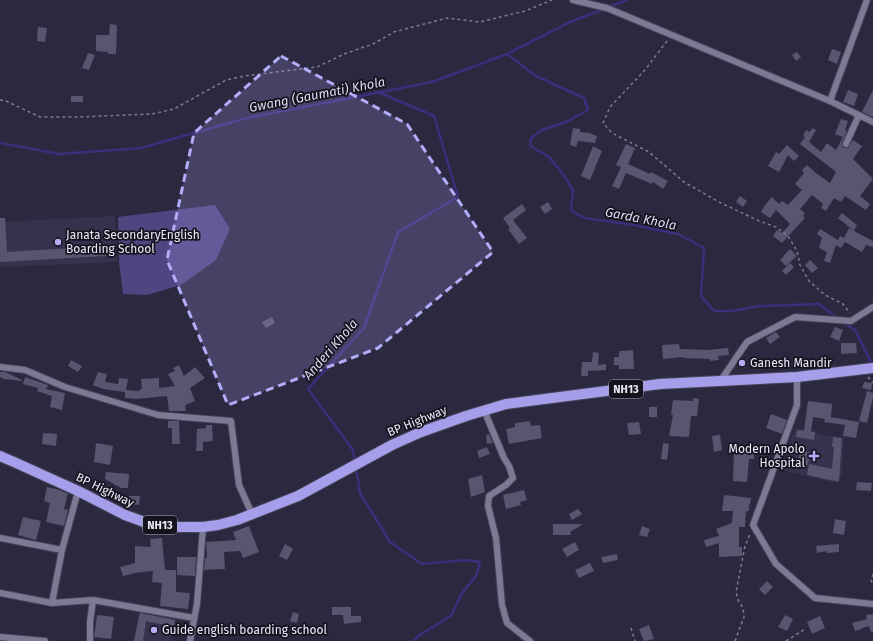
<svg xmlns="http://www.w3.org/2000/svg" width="873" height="641" font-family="'Fira Sans',sans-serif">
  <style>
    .built { fill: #35324e }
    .green { fill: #4f4681 }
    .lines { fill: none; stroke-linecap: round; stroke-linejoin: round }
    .stream { stroke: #3e2d7c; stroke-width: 2.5 }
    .building { fill: #57556f }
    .minor-casing { stroke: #484559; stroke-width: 8 }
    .trunk-casing { stroke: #484559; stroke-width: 12 }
    .path { stroke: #7d7b8f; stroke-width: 1.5; stroke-dasharray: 3 3; stroke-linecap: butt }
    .minor { stroke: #7b7994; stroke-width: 6 }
    .trunk { stroke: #a69eea; stroke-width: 10 }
    .marked { fill: #b4acf9; fill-opacity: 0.2; stroke: #b4acf9; stroke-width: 3; stroke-dasharray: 8 5; stroke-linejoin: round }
    .poi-dot { fill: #b4acf9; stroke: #14131e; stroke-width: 1.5 }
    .labels { text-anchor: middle; stroke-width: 3.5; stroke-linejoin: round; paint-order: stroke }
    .shield { fill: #14131e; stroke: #aaaab8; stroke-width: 1 }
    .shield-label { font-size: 11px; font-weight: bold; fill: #ebeafa }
    .poi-label { font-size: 12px; fill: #ebeafa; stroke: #14131e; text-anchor: start }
    .street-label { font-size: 12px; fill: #ebeafa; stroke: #14131e }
    .water-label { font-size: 13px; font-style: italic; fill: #dddcf3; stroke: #14131e }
  </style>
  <rect width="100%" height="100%" fill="#2b2940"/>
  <path class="built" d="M115,216L117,262L0,267V222Z
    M795,428L817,431V434L844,438L842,477L831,482L781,470Z
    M139,612L176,619L171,641H133Z"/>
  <path class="green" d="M215,205L230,229L216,260L181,285L147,295L123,294L119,262L118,217Z"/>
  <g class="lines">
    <path class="stream" d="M609,7L627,0
      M507,54L536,76L584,98L588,110L568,121L542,130L531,138L530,146L548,156L563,174L573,190L571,210L584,218L634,225L678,234L704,248L701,296L714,311H733L760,306L819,304L838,319
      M0,143L59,154L141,148L247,118L432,82L507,54L570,22L604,9
      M844,323L855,330L873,366
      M355,462L353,450L308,389L364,328L398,232L458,197L434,116L378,92
      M356,467L360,493L390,542L422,564L465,560L480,562L476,576L462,593L451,616L418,636L413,641"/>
  </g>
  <path class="building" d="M110,24L117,25L116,54H108V52L96,51V35H109Z
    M38,27L47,28L45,42L37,41Z
    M832,49L841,52L837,64L828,60Z
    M797,52L801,57L796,61L792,55Z
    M88,53L95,55L89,70L82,68Z
    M848,90L858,94L854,106L843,102Z
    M873,90V117L862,112Z
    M71,96H83V102H71Z
    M841,119L848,121L845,130L847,131L842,143V146L845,148H848L853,140L862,146L853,159L873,179L860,196L870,204L866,210L845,196L841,202L834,198L826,211L821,208L823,204L812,195L800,209L805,213L803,216L805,218L782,243L773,236L777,230L782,233L790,224L776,210L770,218L761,212L765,205L772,197L779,204L782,201L788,205L802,190L795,184L804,173L802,170L807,165L816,173L830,183L836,172L800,144L805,137L803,136L806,130L809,132L813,128L816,130L809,142L821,152L827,143L836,150L843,137L835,134Z
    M573,128L580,129V132L591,133V134L597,136L595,143L578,141L576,147L570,145Z
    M626,144L635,148L628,164L650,174L651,172L668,181L663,189L653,182L652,184L626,173L619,189L612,186L621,167L616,165Z
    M787,145L799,156L794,161L788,155L779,172L768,166L776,152L779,154Z
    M593,146L602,151L590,180L581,176Z
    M740,196L747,201L743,207L736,202Z
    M548,202L552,209L545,214L540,207Z
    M522,204L526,210L513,220L527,238L519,244L508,229L510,228L503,218Z
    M842,213L857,225L854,231L873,241V247L866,245L862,252L845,242L841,248L836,245L830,263L824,261L827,252L819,248L822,238L817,234L820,229L838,240L840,236L844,238L849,228L854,231L838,218Z
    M0,218H5L7,252L105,246L106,256L0,262Z
    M790,249L797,256L786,266L780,260Z
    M810,260L818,268L812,273L805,265Z
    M790,263L794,267L786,275L782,271Z
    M272,317L275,323L266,328L262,322Z
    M835,327L843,330L839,341L830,337Z
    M776,332L780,337L770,344L766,338Z
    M841,343H856L857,353L841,354Z
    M679,344L680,349L707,350L728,348L729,355L718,356L719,360L710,361V359L683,358V357L663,359L662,345Z
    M633,350L634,369H619V365H614V357H619V351Z
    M593,352L599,353L598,365L606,364V370L588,371V376H581L582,362H592Z
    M71,360L82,366L78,372L68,366Z
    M179,365L184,376L195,367L205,378L190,388L195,401L185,405L186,411H169L167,396L136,399L125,398V392L103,389L93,385L98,372L107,374L105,382L118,384L119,378L128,379L126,390L140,391V389H142L141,379L159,378V388L175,386L168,374L175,371L173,368Z
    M0,372H5L22,380V381L4,379L0,377Z
    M25,377L48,385L46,389L65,393L62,410L50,407L52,396L37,391L38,388L23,384Z
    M864,382L872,383L871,390L862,388Z
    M867,391L873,393V397L867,423L859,421Z
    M693,398L699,399L697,416H691L689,437L669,436L673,415H671L673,400L693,401Z
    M808,401L832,404L831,417L859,422L856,438L843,436L845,425L824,422L825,419L813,417L811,432H815L814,440L796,437L797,430L804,431Z
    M649,407H657V417H649Z
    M771,414L787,420L782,434L766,428Z
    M168,421H179L180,444H172V428H168Z
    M530,421L531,426L540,425L542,438L509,444L506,429L515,427V423Z
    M639,422L641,434L629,435L627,423Z
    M206,425H212L213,441L203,442V451H196L197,429L206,428Z
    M43,433L57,434L56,446L42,444Z
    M489,434L493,443L487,444L486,435Z
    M720,435L722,450L714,452L712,436Z
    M833,437L842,438L839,482L807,475L809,464L832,469L834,447H832Z
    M96,443L113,446L110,465L94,462Z
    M663,443L669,444L667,460L661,459Z
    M487,447L490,454L479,458L477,451Z
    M801,450L811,453L807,466L797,463Z
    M734,451L754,452V459H749L747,482L733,481Z
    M106,472L129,474L128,488H121L105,479Z
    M482,475L485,492L471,497L468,479Z
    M857,482L872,483L871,491L856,490Z
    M47,487L60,490L68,494L64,509L68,510L64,526L46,522L50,503L44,501Z
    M524,490L527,500L520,502L521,505L506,509L503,495Z
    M724,495L751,498L750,504H749V511H746L745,527H739V547H742V556L719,557V543L706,547L704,540L719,536L716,529L732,523L733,511H722Z
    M129,496H140L139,505L129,504Z
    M578,509L582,514L572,520L569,514Z
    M23,517L41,521L36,540L18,535Z
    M835,519L846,521L844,535L833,533Z
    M553,524H583L570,532L571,535H553Z
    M249,526L259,552L243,558L240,551L224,552L225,569L204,570L205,558H207L206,542L236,540L233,532Z
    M642,526L650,529L647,537L639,535Z
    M162,538L165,570H176V592L190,593L188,609L160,606L162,583L152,582L153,571L135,573L123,576L120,567L135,563V546L151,547L150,539Z
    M575,542L579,550L567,557L562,549Z
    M285,544L293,549L287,560L279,556Z
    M839,544V552L827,553V551L817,553L816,546Z
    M617,554L618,560L603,563L601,557Z
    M177,557H196L195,576L177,575Z
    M590,563L594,571L579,578L575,570Z
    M767,581L773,587L765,595L759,589Z
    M332,607H351V616H361V622L344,624L343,615H332Z
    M293,612L299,614L297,623L290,621Z
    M140,613L175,620L174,627L146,621L143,641H134Z
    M873,614V632H871L869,626L862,628V629L855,631L852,623L867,619L866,615Z
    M97,615L114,617L111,639L94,637Z
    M785,615L793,619L787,631L778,627Z
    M820,616L825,628L812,634L807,622Z
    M649,625L654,639L644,641L639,629Z"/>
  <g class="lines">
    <defs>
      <path id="minor" d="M573,0L607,8L830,101L873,122
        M830,101L867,0
        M846,144L859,115
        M0,367L25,370L65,387L158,415L231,421L239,485L252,514
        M797,377V405L753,525L776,564L815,598L873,604
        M721,380L747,342L795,317L851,321L873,307
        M484,410L504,458L509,466L513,478L506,485L489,496L488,506L496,538L502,605L507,623L530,641
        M0,538L62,550
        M0,593L52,603L93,600L194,618
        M52,603L62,550L78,491
        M0,637L45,641
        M90,641V622L93,600
        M190,641L197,604L203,527"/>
      <path id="trunk" d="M0,456L14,462L78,491L125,515L147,523L173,527H203L218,525L237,520L298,496L392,445L421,432L466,416L506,404L660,384L797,377L873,368"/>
    </defs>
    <use href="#minor" class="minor-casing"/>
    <use href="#trunk" class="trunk-casing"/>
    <path class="path" d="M667,41L645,70L610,107L603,123L612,133L649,152L684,182L719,202L759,221L776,227L788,236L797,251L800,265L809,281L825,295L843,304L850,313
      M0,100L6,101L40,117H77L152,114L174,109L226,80L244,76L317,67L344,54L373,44L394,32L447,18L480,22L525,11L552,0
      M868,377L873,383
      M873,574L871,581L873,583
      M631,628L635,641
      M735,641L744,617L743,608L738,600L736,592L745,546L750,534
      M786,641L805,629"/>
    <use href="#minor" class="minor"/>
    <use href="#trunk" class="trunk"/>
  </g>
  <path class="marked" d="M281,56L407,124L493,252L378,348L228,405L167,260L194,133Z"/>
  <g class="poi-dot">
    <circle cx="58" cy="242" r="4"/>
    <circle cx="742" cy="363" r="4"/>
    <path d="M812 450h4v4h4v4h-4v4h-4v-4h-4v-4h4z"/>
    <circle cx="154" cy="630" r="4"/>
  </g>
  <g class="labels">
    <g class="shield">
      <rect x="609" y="380" width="34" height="18" rx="3"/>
      <rect x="143" y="516" width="34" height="18" rx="3"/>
    </g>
    <g class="shield-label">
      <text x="626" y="393">NH13</text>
      <text x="160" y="529">NH13</text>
    </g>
    <g class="poi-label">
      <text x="66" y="239">Janata SecondaryEnglish<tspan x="66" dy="14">Boarding School</tspan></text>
      <text x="750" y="367">Ganesh Mandir</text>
      <text x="805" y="453" text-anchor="end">Modern Apolo<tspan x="805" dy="14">Hospital</tspan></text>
      <text x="162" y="634">Guide english boarding school</text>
    </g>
    <g class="street-label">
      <text transform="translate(417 421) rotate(-22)" y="4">BP Highway</text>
      <text transform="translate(105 490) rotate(26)" y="4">BP Highway</text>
    </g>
    <g class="water-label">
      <text transform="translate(317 94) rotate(-11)" y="5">Gwang (Gaumati) Khola</text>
      <text transform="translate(641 218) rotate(11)" y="5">Garda Khola</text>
      <text transform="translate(330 349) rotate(-49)" y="5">Anderi Khola</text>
    </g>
  </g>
</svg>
